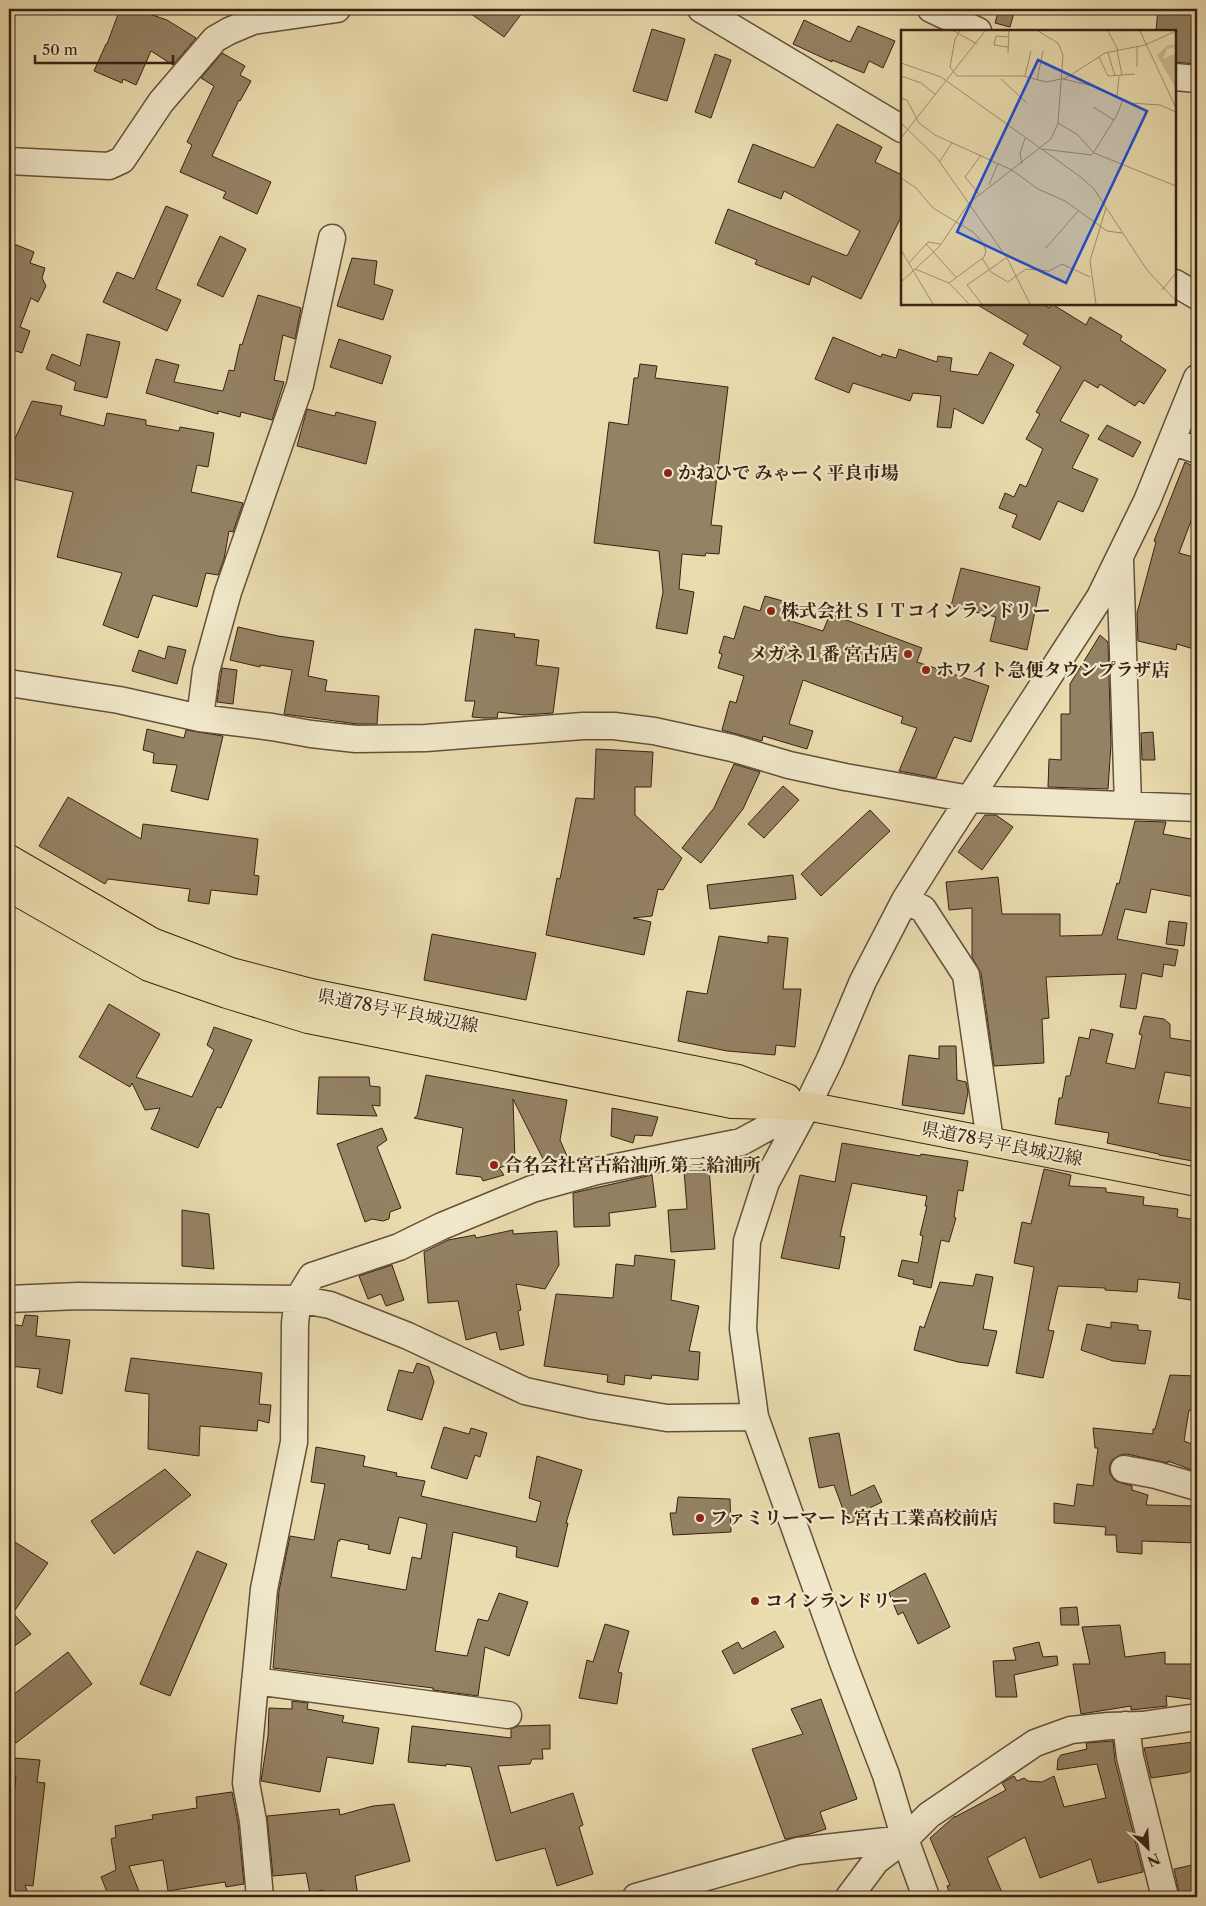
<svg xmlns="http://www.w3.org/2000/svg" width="1206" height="1906" font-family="'Libre Caslon Text','Noto Serif JP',serif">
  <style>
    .building { fill: #948264; stroke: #372113; fill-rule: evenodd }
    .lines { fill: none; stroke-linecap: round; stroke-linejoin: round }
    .minor-casing { stroke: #64503a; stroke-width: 29 }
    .major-casing { stroke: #372113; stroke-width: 30 }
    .minor { stroke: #f1e8cb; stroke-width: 26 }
    .major { stroke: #eadcaf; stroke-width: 28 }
    .poi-dot { fill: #8f2418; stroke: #f1e8cb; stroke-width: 2 }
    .labels { text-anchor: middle; stroke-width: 4.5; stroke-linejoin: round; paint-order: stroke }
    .poi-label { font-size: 18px; font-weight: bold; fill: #372113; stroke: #f1e8cb; text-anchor: start }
    .street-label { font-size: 18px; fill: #372113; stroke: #f1e8cb }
    .inset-road { fill: none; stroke: #a29171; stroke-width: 1 }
    .view { fill: #1d4ed8; fill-opacity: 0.15; stroke: #1d4ed8; stroke-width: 2.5 }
    .inset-edge { fill: none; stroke: #372113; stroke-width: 2.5 }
  </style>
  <rect width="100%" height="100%" fill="#eadcaf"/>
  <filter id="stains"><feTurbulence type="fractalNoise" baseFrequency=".004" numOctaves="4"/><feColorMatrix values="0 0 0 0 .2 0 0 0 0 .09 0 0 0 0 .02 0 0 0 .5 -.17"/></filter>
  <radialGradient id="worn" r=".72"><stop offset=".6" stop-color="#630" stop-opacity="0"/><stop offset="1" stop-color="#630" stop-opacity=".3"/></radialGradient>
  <path class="building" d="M120,9L136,15L138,10L167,20L196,38L173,65L151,51L136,85L123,79L122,83L94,71L106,44H107Z
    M464,9H525L504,37Z
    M999,9H1015L1010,27L995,23Z
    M1158,9H1197V48L1195,64L1175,62V31H1156Z
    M804,20L850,42L858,26L895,41L883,68L869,61L864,73L832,60V62L793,44Z
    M652,29L685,39L667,101L633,91Z
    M222,53L245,66L240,75L251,81L240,101L239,100L212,156L271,182L257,214L223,198L226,192L180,172L192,145L187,142L214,86L201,78Z
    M715,54L731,60L711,118L695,112Z
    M837,124L882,147L875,162L902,175V215L861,299L812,276L809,285L755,264L757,260L715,243L728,209L847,256L860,231L784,191L781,199L738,182L753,144L814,168Z
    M166,206L188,215L156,289L181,300L167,331L103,302L117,272L134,279Z
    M220,236L246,249L223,297L197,285Z
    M9,242L34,252L30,263L45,268L42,278L46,286L38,302L31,298L20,327L30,331L22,353L10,349L9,352Z
    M352,258L377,261L374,284L393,290L383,320L337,306Z
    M258,295L301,308L295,339L283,335L274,380L284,382L272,420L241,412L240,417L218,411V414L146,393L156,359L179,365L174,382L223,391L229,370L234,371L240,344L242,345Z
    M976,304H1042L1049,308L1052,304L1086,325L1090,317L1122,336L1120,340L1166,370L1144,404L1139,401L1135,406L1100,384L1098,388L1084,380L1060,421L1089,435L1072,468L1098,479L1083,512L1058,501L1040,540L1012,527L1017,515L999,508L1005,493L1014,497L1020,484L1026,487L1043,449L1026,439L1040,414L1036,412L1061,367L1023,344L1028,335Z
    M87,334L120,342L107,398L74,390L76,382L46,369L52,354L80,366Z
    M833,337L881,357L882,354L896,358L899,349L937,362L938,356L952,358L950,371L978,375L990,352L1014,365L983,424L954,408L951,428L937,427L941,396L913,393L910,401L853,383L849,393L815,379Z
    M339,339L391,356L382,384L330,367Z
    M640,364L657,366L655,378L728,387L711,525L722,526L719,554L706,553L705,556L682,554L679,589L694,592L687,634L656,628L663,592L659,551L594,543L609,422L628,425L634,378H638Z
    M32,401L62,406L60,415L104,426L107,413L146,420V425L179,431L180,427L214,433L208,467L197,465L191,492L243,503L233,532L229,531L224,559L218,575L206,573L197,607L153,595L138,638L103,625L122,573L57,557L73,492L9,478V452Z
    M307,409L335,416L336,412L376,422L366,464L297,446Z
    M1107,425L1141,442L1133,457L1098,439Z
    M1185,462L1197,469V505L1179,553L1197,558V650L1177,644L1176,650L1138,641L1137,613L1156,542L1154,541Z
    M961,568L1040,587L1027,650L990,641L996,617L951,606Z
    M765,596L790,603L785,619L823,631L830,614L922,648L917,662L989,686L971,742L954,737L936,778L899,771L917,728L901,723L903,717L803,680L789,724L813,731L807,749L763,736L762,741L722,730L730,701L736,703L744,676L718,668L722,654L719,653L724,636L734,639L744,606L760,611Z
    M238,627L278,636L314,641L308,676L327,680L325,691L379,696L377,724H357L284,714L292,670L260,665V667L230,660Z
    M475,629L515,634L514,637L539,640L536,665L559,668L553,713L524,715L498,712L497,718H484L472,717L475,701H465Z
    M1100,635L1108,642L1111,744L1108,789L1048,787L1049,759L1061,760V714H1070V684Z
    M168,646L186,650L177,684L132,671L139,650L165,659Z
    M222,668L237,670L233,704L217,702Z
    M147,729L184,738L186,730L223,736L208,800L171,791L177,765L153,763L154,753L143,750Z
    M1153,732L1155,760H1142L1141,733Z
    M596,749L653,752L651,787H635V815L682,858L663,890L658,889L652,916L633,918L651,922L644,955L546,935L557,878L560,879L576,798L594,799Z
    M734,764L760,772L743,809L701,863L682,848L714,808Z
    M783,786L799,800L764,838L748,824Z
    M68,797L141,839L143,824L258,839L254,875L259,876L257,895L211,890L209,904L188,901L190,889L108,879L105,884L39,846Z
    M870,810L890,831L821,896L801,874Z
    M985,815H996L1013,827L982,870L958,852Z
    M1135,821L1166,822L1163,834L1197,840V886L1195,897L1151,889L1146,913L1125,909L1117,939L1178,950L1175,966L1164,964L1162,977L1142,973L1136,1009L1120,1007L1126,974L1046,977L1049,1018L1042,1019L1044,1063L994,1066L981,973L972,957V908L949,910L946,882L998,877L1002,914H1060V936L1102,935L1117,883L1119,884Z
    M793,875L796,899L710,909L707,885Z
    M1169,921L1187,923L1184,946L1166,944Z
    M432,934L536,953L526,1000L424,980Z
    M719,936L768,943V936L788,938L783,989H801L795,1047L776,1045L775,1055L727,1051L678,1041L687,991L707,994Z
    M109,1004L160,1034L136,1077L192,1097L214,1050L207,1045L214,1027L252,1040L221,1108L217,1107L198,1148L151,1129L160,1108L145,1110L132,1083L130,1087L79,1057Z
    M1144,1016L1164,1019L1170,1024V1038L1197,1042V1077L1165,1072L1158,1103L1197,1109V1134L1193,1161L1159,1155V1154L1107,1143L1109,1133L1055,1124L1059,1098H1062L1066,1076H1070L1079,1037L1089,1039L1091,1029L1113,1034L1106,1063L1135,1069L1142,1035L1139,1034Z
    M939,1046H956L957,1080L966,1082L968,1092L964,1114L902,1105L909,1055L939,1059Z
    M426,1075L567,1100L560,1140L567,1156L545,1163L513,1099L515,1162L499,1168L504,1175L483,1181L481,1177L456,1174L463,1128L414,1118L417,1116Z
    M319,1077H369L370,1086L380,1087V1106L372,1105L377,1116L317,1114Z
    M612,1108L658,1117L652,1136L635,1135L633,1143L611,1136Z
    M382,1128L387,1140L377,1147L401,1208L390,1212L389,1219L383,1221L372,1219L365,1222L337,1144Z
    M842,1143L920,1156L921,1154L968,1161L963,1191L958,1190L954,1217L956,1218L949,1242L941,1240L931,1288L913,1284L914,1280L898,1276L902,1260L918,1263L923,1236L920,1235L927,1206H925L927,1196L852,1183L840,1236L845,1237L839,1269L781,1258L800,1175L835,1182Z
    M709,1167L715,1249L671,1252L668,1210L687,1209L684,1170Z
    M1044,1169L1071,1175L1069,1186L1106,1188V1192L1144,1197L1143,1205L1178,1209L1177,1217L1197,1220V1301L1178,1298L1180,1283L1138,1279L1137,1292L1105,1290V1288L1058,1286L1048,1330L1054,1331L1043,1378L1016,1373L1034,1267L1014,1263L1022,1222L1031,1224Z
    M652,1175L656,1207L609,1213L610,1226L574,1227L573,1193Z
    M182,1210L209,1214L214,1269L182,1266Z
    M513,1230V1234L557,1231L559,1265L545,1289L516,1284L521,1310L518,1311L524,1345L500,1350L496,1332L466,1340L458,1301L428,1303L424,1252L448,1240L475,1235L476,1238Z
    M635,1255L675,1260L671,1300L699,1306L689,1351L700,1352L698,1380L652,1375L651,1379L625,1375L624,1385L607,1382L608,1375L544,1366L556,1294L613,1298L616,1264L634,1266Z
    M392,1265L404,1300L386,1306L381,1294L368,1299L359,1276Z
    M976,1274L993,1277L983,1329L997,1331L988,1366L958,1362L914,1350L920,1326L924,1328L940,1282L973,1286Z
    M25,1315L38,1316L36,1336L70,1340L62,1394L37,1387L40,1369L9,1366L12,1324L22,1326Z
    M1111,1322L1138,1325V1330L1151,1331L1145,1364L1113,1361L1081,1350L1087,1324L1111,1328Z
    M131,1358L262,1373L259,1404L271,1405L269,1423L258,1420L257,1431L200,1426L199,1456L148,1449L149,1394L125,1391Z
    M417,1363L429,1367L434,1382L422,1420L387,1410L399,1370L413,1373Z
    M1170,1375L1197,1376V1412L1189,1410L1184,1441L1197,1446V1462L1192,1470L1168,1461V1463L1127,1454L1120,1455L1112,1460L1109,1467L1110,1474L1115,1481L1132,1486V1490L1148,1495L1146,1505L1196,1506L1197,1543L1142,1541V1554L1117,1552L1116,1535H1105L1106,1527L1054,1523V1503L1074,1506L1077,1484L1093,1486L1098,1448H1095L1093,1428L1153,1434V1429H1155Z
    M444,1427L469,1434L471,1428L487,1433L480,1457L475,1455L467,1479L431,1468Z
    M839,1433L851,1496L874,1485L882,1502L855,1515L856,1521L848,1523L834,1485L819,1488L809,1438Z
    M316,1447L365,1456L363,1466L397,1473L396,1476L425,1481L421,1496L536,1522L541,1502L529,1498L537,1456L582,1470L566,1523H568L558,1567L516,1557L517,1547L453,1532L435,1651L467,1656L478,1619L488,1621L499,1593L528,1602L509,1656L485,1647L478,1696L433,1690V1688L273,1668L279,1591L290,1536L314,1540L325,1484L311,1482ZM399,1517L427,1524L421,1559L412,1557L406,1590L331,1577L338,1541H340V1539L369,1545L368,1549L390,1554Z
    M165,1469L191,1495L114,1554L91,1521Z
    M678,1497L730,1499L731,1532L673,1535L670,1513H676Z
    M15,1542L48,1563L13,1613L31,1634L9,1650V1554Z
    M197,1551L227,1564L170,1696L140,1684Z
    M925,1573L950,1627L918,1644L903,1612L898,1615L889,1593Z
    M1077,1607L1079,1625H1061L1060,1608Z
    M605,1624L629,1631L618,1672L622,1673L617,1704L579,1698L587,1660L593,1662Z
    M1120,1625L1125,1657L1165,1652V1664H1197V1700L1166,1696L1167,1706L1131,1710V1706L1081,1714L1073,1664H1090L1082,1627Z
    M775,1631L784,1647L734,1674L722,1651L738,1642L742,1649Z
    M1039,1642L1043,1657L1057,1656L1058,1665L1014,1675L1017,1697H996L993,1661L1016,1660L1013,1648Z
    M68,1652L92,1684L16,1743L9,1733V1698Z
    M821,1699L857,1799L820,1812L826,1829L810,1834L785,1839L752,1749L803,1734L791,1709Z
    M292,1701L308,1703L307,1709L344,1716L342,1722L379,1728L373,1764L327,1757L320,1792L261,1781L268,1736L269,1708L292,1709Z
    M550,1725V1749H542L543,1759H532L530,1764L498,1766L511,1813L573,1793L583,1825L579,1827L593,1874L557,1886L545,1848L496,1861L471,1767L446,1764V1766L408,1762L412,1726L511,1738V1729L518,1726Z
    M1113,1741L1115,1761L1143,1872L1098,1883L1091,1859L1040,1878L1025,1837L987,1858L1004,1897H951L947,1886L950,1885L930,1838L955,1816V1817L1006,1790L1002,1783L1014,1776L1017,1781L1024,1778L1028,1781L1042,1782L1054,1776L1064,1807L1106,1798L1097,1764L1057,1770L1058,1759L1061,1755L1087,1749L1086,1743Z
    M1194,1742L1197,1752V1769L1186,1773L1151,1778L1144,1748Z
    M15,1758L40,1760L37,1782L45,1783L33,1886L25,1885L29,1897H9V1835L16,1777H13Z
    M232,1792L238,1823L244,1884L226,1887L225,1882L168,1891L163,1860L129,1866L140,1894L131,1897H109L101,1877L116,1870L111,1839L116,1837L115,1826L153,1819L152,1815L197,1808L196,1797Z
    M394,1804L410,1861L355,1876L358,1897H326L323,1890L310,1893L306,1873L273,1876L267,1816L339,1809L340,1815L373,1806Z
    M1197,1864V1897H1180L1174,1869Z"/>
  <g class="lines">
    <defs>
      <path id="minor" d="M701,9L902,129
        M931,9L978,31
        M1175,77L1197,79
        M9,161L109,166L122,160L161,102L215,39L229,31L253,21L337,9
        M1175,283L1197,296
        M1172,441L1197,450
        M1120,560L1128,804
        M9,683L119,700L200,718L272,727L311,734L356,739L426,738L583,726H614L654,731L732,748L789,765L845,777L970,799L1197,808
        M200,718L206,671L228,592L300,385L332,238
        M905,900L923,909L966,975L990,1141
        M9,1299L78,1296L298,1299L330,1305L408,1336L525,1391L594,1406L667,1418L755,1417
        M1124,1469L1156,1475L1197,1487
        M255,1681L508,1715
        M1126,1725L1130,1757L1165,1897
        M260,1897L253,1821L246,1783L249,1746L264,1589L294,1442L295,1323L298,1299L312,1276L399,1247L442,1226L532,1189L597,1171L741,1142L807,1106
        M636,1897L798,1851L904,1839
        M849,1897L876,1861L905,1839L929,1815L1035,1743L1071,1730L1109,1726L1142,1725L1197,1717
        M926,1897L905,1839L886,1775L842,1660L755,1417L743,1329L747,1241L766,1182L807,1106L830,1059L863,981L905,900L937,849L1100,597L1147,501L1197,378"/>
      <path id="major" d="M9,859L152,942L231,972L311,993L738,1079L787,1098
        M9,887L149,967L227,994L308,1019L732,1104L807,1106L1197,1182"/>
    </defs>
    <use href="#minor" class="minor-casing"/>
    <use href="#major" class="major-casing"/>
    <use href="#minor" class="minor"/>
    <use href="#major" class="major"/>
  </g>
  <g class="poi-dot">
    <circle cx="668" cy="473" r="5"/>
    <circle cx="771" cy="611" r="5"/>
    <circle cx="908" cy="654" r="5"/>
    <circle cx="926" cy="670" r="5"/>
    <circle cx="494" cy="1165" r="5"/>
    <circle cx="700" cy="1518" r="5"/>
    <circle cx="755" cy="1601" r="5"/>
  </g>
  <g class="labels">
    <g class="poi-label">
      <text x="678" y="479">かねひで みゃーく平良市場</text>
      <text x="781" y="617">株式会社ＳＩＴコインランドリー</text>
      <text x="898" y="660" text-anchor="end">メガネ１番 宮古店</text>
      <text x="936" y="676">ホワイト急便タウンプラザ店</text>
      <text x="504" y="1171">合名会社宮古給油所 第三給油所</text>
      <text x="710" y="1524">ファミリーマート宮古工業高校前店</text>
      <text x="765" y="1607">コインランドリー</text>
    </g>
    <g class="street-label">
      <text transform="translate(398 1011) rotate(11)" y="6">県道78号平良城辺線</text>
      <text transform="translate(1002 1144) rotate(11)" y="6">県道78号平良城辺線</text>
    </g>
  </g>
  <g transform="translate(901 30)">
    <rect width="275" height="275" fill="#eadcaf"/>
    <path d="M267,15H275V17L266,19L262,29L275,23V59L256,25Z" fill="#ccbc94"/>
    <path class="inset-road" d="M53,1L76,14M59,1L54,9L49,37L56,46H122L145,52L165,48L204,23L244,15L275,1M207,1L217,20M239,1L275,78M107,17L93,15L95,6L108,7M216,20L221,45M107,23L108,1M207,23L214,46M198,27L207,46L234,44M0,33L40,47L181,148L193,159L246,240L275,271M236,37V17M0,46L20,53L35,65M124,46L130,21M100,49L126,73M162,49L192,56L229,73L259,75L275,82M136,50L142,21M216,66L218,46M0,68L6,70L18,93L34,105L111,140L137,159L164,171L206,201L221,203M192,77L213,90M0,93L36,128L106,228L129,274M157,93L177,105L193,123L275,156M0,108L84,1M141,119L191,125L216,85L222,69M39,131L51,113M121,134L119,124L124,108M0,148L15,158L32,178L72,202L82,213L85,221L83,227L48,253M88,155L97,133M78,164L64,147L80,125M25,214L55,247M145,218L178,180M0,220L32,274M81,228L90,242L107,252L125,239L148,241L161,234L189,247M8,233L27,212L39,214M14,239L48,253L68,274M0,252L38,217L68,173L150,109L157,93L162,25L157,13L137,1M261,260L275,243M81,274L66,255L105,228M195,274L189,231L205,178"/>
    <path class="view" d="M137,30L246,81L165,253L56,202Z"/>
    <rect width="275" height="275" class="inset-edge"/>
  </g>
  <rect width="1206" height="1906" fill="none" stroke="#eadcaf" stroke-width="30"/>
  <rect x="10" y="10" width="1186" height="1886" fill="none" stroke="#372113" stroke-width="2.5"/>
  <rect x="15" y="15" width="1176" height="1876" fill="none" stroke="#372113"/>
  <g transform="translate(1148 1848) rotate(155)" stroke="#f1e8cb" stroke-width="4" paint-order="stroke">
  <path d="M0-4L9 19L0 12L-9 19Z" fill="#372113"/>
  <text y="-8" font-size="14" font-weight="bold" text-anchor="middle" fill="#372113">N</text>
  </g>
  <path d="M35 55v8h138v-8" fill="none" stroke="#372113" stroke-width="2.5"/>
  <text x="42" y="55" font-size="15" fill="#372113" stroke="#f1e8cb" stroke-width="4" paint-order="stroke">50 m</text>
  <rect width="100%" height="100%" filter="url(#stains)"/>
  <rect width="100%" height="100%" fill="url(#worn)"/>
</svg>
